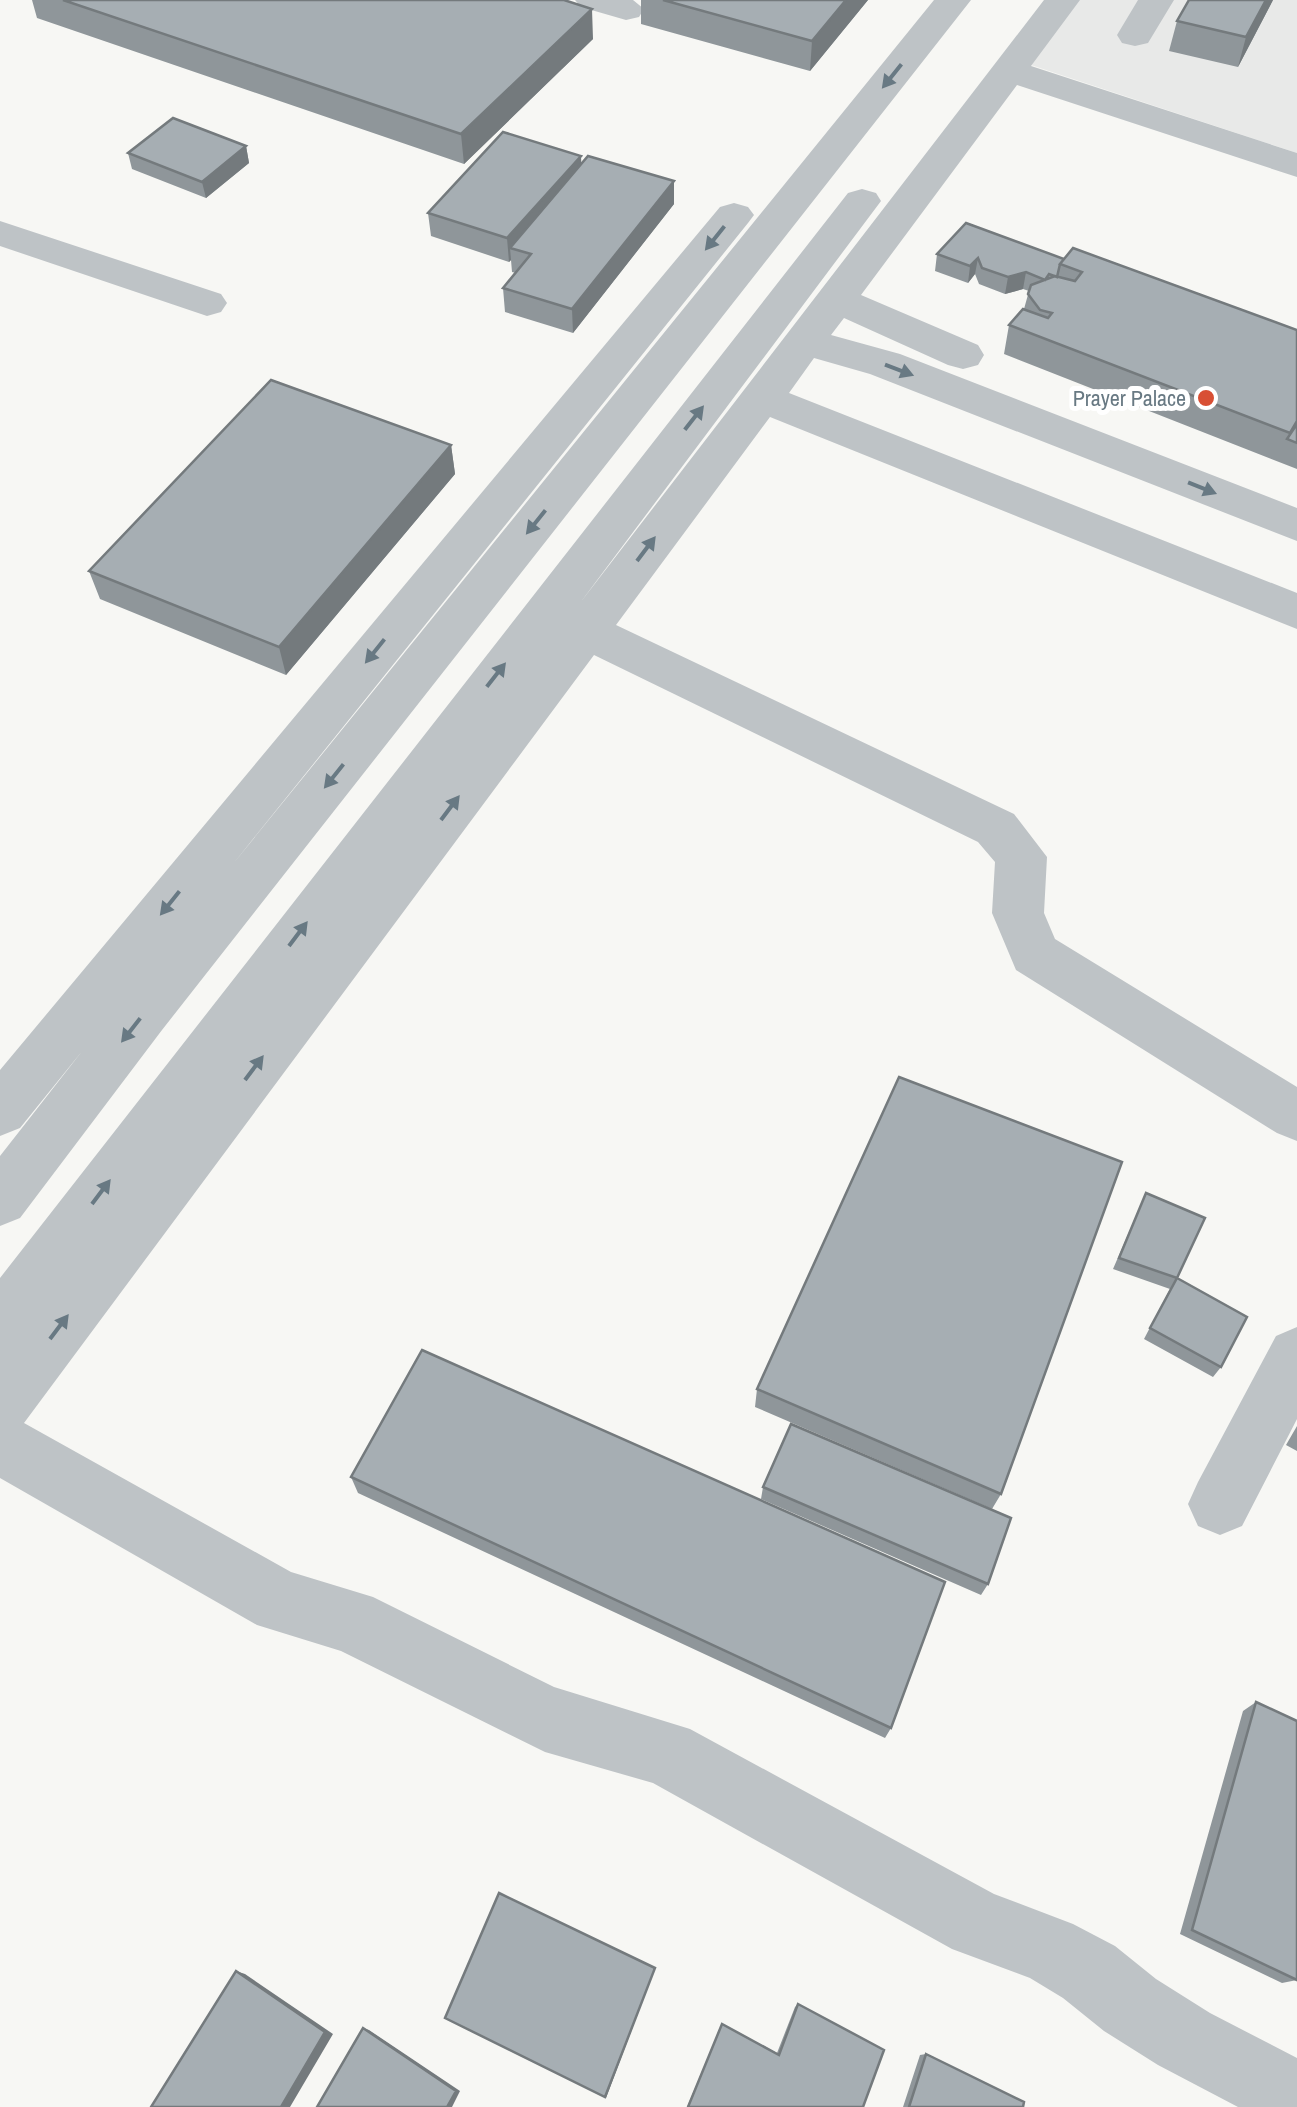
<svg xmlns="http://www.w3.org/2000/svg" width="1297" height="2107" font-family="'Archivo Narrow',sans-serif">
  <style>
    .built { fill: #e8e9e8 }
    .lines { fill: none; stroke-linecap: round; stroke-linejoin: round }
    .minor { fill: #bec3c6; fill-rule: evenodd }
    .wall { fill: #8f969a }
    .shaded-wall { fill: #747a7d }
    .building { fill: #a6aeb3; stroke: #747a7d; stroke-width: 2.5 }
    .oneway { fill: #687983 }
    .poi-dot { fill: #d84f34; stroke: #fff; stroke-width: 4 }
    .labels { text-anchor: middle; stroke-width: 10; stroke-linejoin: round; paint-order: stroke }
    .far-poi-label { font-size: 22px; fill: #687983; stroke: #fff; text-anchor: end }
  </style>
  <rect width="100%" height="100%" fill="#f7f7f4"/>
  <path class="built" d="M1079,0H1297V153L1031,65Z"/>
  <g class="lines">
    <path class="minor" d="M575,0H633L644,9L639,17L626,20L581,7Z
      M934,0H971L162,1030L20,1218L0,1226V1156L83,1050L20,1128L0,1136V1070L720,207L734,203L748,207L754,215L748,223L233,864Z
      M1044,0H1080L1031,66L1297,153V177L1017,85L861,295L978,345L984,355L978,365L963,369L948,365L844,318L831,335L900,354L1297,508V541L870,374L814,358L789,393L1297,593V629L770,417L616,625L1014,814L1047,857L1044,913L1055,939L1297,1087V1141L1277,1133L1016,970L992,913L995,862L978,842L594,655L24,1423L291,1572L373,1597L554,1687L690,1729L994,1894L1073,1924L1115,1946L1156,1979L1210,2013L1297,2058V2107H1238L1158,2065L1104,2031L1063,1998L1030,1978L952,1949L653,1783L545,1752L341,1651L257,1625L0,1478V1278L848,193L862,189L876,193L881,201L580,603Z
      M1138,0H1174L1148,43L1135,46L1122,43L1117,35Z
      M0,221L221,294L227,303L221,312L207,316L0,246Z
      M1297,1327V1419L1242,1526L1220,1535L1198,1526L1188,1504L1198,1482L1276,1336Z"/>
  </g>
  <path class="wall" d="M32,0H564L593,39L464,164L37,18Z
    M641,0H868L810,71L641,24Z
    M1273,0L1238,67L1169,51L1177,21Z
    M246,146L249,163L206,198L132,169L128,153Z
    M581,156V165L674,204L573,333L505,312L503,288L516,273L512,272L511,260L509,262L431,236L428,213Z
    M937,254L1064,259L1297,330V469L1004,354L1009,325L1024,309L1029,291L1023,289L1005,294L979,284L975,274L968,283L935,271Z
    M451,445L455,474L286,675L100,599L89,571Z
    M1146,1193L1177,1278L1221,1367L1213,1377L1144,1339L1170,1289L1113,1269Z
    M757,1389L1001,1494L992,1509L755,1407Z
    M1297,1426V1451L1286,1445Z
    M351,1477L891,1728L885,1738L358,1493Z
    M763,1487L988,1584L981,1595L761,1499Z
    M1256,1702L1297,1980L1282,1983L1180,1934L1243,1711Z
    M798,2004L863,2107H687L722,2024L777,2053L795,2007Z
    M926,2054L1023,2107H903L920,2055Z"/>
  <path class="shaded-wall" d="M846,0H868L810,71L812,41Z
    M1266,0H1273L1238,67L1246,37Z
    M592,9L593,39L464,164L461,134Z
    M246,146L249,163L206,198L202,182Z
    M581,156L582,179L510,248L511,260L509,262L507,238Z
    M674,181V204L573,333L572,309Z
    M978,258L975,274L968,283L970,266Z
    M1026,272L1023,289L1005,294L1008,277Z
    M451,445L455,474L286,675L279,647Z
    M655,1968L606,2098L605,2097Z
    M236,1971L245,1974L333,2034L290,2107H281Z
    M363,2028L369,2030L460,2091L452,2107H447Z"/>
  <path class="building" d="M63,0H564L592,9L461,134Z
    M663,0H846L812,41Z
    M1189,0H1266L1246,37L1177,21Z
    M173,118L246,146L202,182L128,153Z
    M503,132L581,156L507,238L428,213Z
    M588,156L674,181L572,309L503,288L531,254L510,248Z
    M966,223L1064,259L1060,264L1057,277L1049,274L1045,280L1026,272L1008,277L982,268L978,258L970,266L937,254Z
    M1073,248L1297,330V421L1290,433L1009,325L1023,309L1048,318L1052,313L1040,310L1028,294L1031,285L1055,276L1075,281L1082,272L1060,264Z
    M271,380L451,445L279,647L89,571Z
    M1297,424V443L1287,439Z
    M899,1077L1122,1162L1001,1494L757,1389Z
    M1146,1193L1205,1218L1177,1278L1119,1258Z
    M1177,1278L1247,1317L1221,1367L1150,1328Z
    M422,1350L945,1582L891,1728L351,1477Z
    M791,1424L1011,1518L988,1584L763,1487Z
    M1256,1702L1297,1721V1980L1192,1930Z
    M499,1893L655,1968L605,2097L445,2018Z
    M236,1971L325,2032L281,2107H151Z
    M798,2004L884,2050L863,2107H688L722,2024L779,2055Z
    M363,2028L456,2091L447,2107H317Z
    M926,2054L1024,2102L1023,2107H909Z"/>
  <defs><path id="oneway-solid" d="M-6-.8H1V-3.2L6.5 0L1 3.2V.8H-6Z" transform="scale(2.5)"/></defs>
  <g class="oneway">
    <use href="#oneway-solid" transform="translate(892 76) rotate(129)"/>
    <use href="#oneway-solid" transform="translate(715 238) rotate(129)"/>
    <use href="#oneway-solid" transform="translate(899 370) rotate(21)"/>
    <use href="#oneway-solid" transform="translate(694 418) rotate(-52)"/>
    <use href="#oneway-solid" transform="translate(1202 488) rotate(22)"/>
    <use href="#oneway-solid" transform="translate(536 522) rotate(129)"/>
    <use href="#oneway-solid" transform="translate(646 549) rotate(-53)"/>
    <use href="#oneway-solid" transform="translate(375 651) rotate(129)"/>
    <use href="#oneway-solid" transform="translate(496 675) rotate(-52)"/>
    <use href="#oneway-solid" transform="translate(334 776) rotate(129)"/>
    <use href="#oneway-solid" transform="translate(450 808) rotate(-53)"/>
    <use href="#oneway-solid" transform="translate(170 903) rotate(129)"/>
    <use href="#oneway-solid" transform="translate(298 934) rotate(-53)"/>
    <use href="#oneway-solid" transform="translate(131 1030) rotate(128)"/>
    <use href="#oneway-solid" transform="translate(254 1068) rotate(-53)"/>
    <use href="#oneway-solid" transform="translate(101 1192) rotate(-53)"/>
    <use href="#oneway-solid" transform="translate(59 1327) rotate(-53)"/>
  </g>
  <circle class="poi-dot" cx="1206" cy="398" r="10"/>
  <g class="labels">
    <g class="far-poi-label">
      <text x="1186" y="406">Prayer Palace</text>
    </g>
  </g>
</svg>
